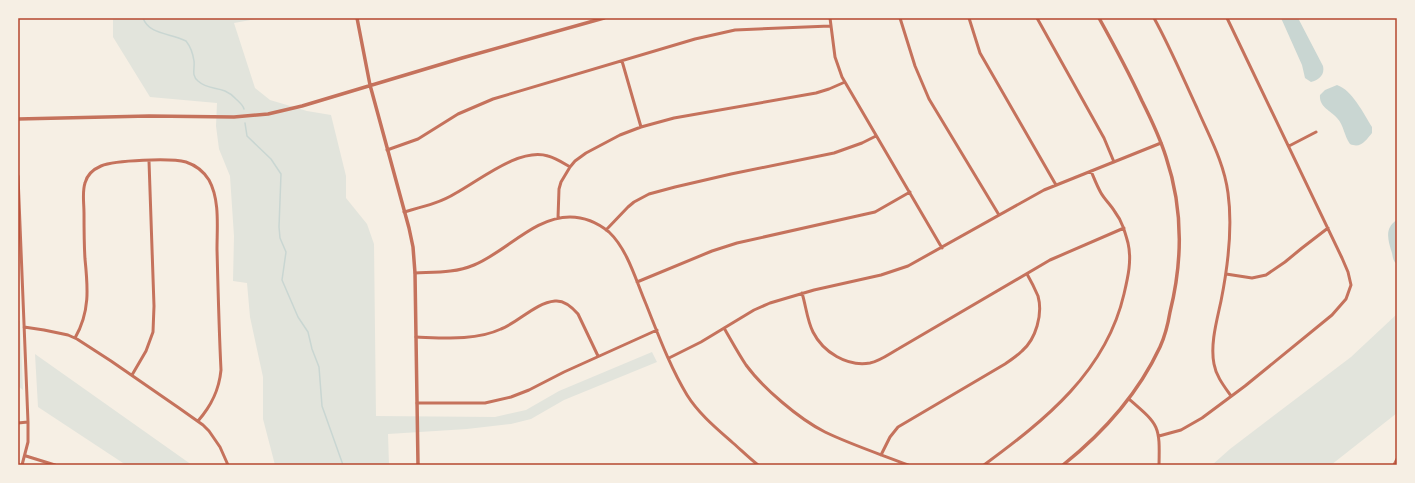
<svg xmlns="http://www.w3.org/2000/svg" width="1415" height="483" font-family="'Source Serif 4',serif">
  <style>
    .green { fill: #e2e4dc }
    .water { fill: #c9d6d2 }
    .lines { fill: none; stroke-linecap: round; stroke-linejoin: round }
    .stream { stroke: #c9d6d2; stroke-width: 1.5 }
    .minor { stroke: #c5725c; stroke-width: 3 }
    .tertiary { stroke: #c5725c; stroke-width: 3.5 }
    .neatline { fill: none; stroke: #b5482f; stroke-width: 1.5 }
  </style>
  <rect width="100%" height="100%" fill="#f6efe4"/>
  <path class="green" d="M113,18H262L234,23L255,88L270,100L307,111L331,115L346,176V198L367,224L374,244L376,416L495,417L526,410L559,391L652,352L657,362L564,400L531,419L511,424L467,429L388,434L389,465H275L263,419V377L250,317L247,283L233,281L234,236L230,176L219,149L216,126L217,103L150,97L113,37Z
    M1397,314V413L1331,465H1212L1230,449L1351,357Z
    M18,321H20L23,390L18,386Z
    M35,354L192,465H126L38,407Z"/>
  <path class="water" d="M1281,18H1298L1323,66C1325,75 1319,80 1311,82L1305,78L1302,65Z
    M1337,85C1352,90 1364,114 1372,127V133C1366,140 1361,149 1350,144C1344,136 1344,125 1337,118C1330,110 1319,107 1320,95L1325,90Z
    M1397,220V264C1393,261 1393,258 1392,253C1388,240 1384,228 1397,220Z"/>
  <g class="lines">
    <path class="stream" d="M143,18C149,35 171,33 186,41C190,46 193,54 194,61C195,69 191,75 198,81C210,92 222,84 236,99C239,102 243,105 244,109
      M245,123L247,136L271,159L281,174L279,227L280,238L286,252L282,280L298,317L308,332L312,349L319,367L322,406L343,465"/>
    <path class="minor" d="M830,18L835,57L842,77L942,248
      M900,18L915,66L929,99L999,215
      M969,18L980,53L1056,185
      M1037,18L1104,138L1114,162
      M1154,18C1170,47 1183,78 1197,108C1209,136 1224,162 1228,193C1233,229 1228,266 1221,301C1217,320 1210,344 1214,364C1216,376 1224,386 1231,396
      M622,61L641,127
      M1289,146L1316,132
      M387,150L418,139L458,114L493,99L695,39L735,30L830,26
      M18,176L28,422V442L22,465
      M404,212C422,207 440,203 456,193C480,180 520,147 548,156C556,158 563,163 570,167
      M558,218L559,189L561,182L570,167L575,161L586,153L620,135L641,127L674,118L816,93L829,89L845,82
      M606,230L628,207L634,202L649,194L675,187L731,174L834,153L862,143L876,136
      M415,273C435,272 455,273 474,265C506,252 534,217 570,217C584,217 598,223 609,232C628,250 636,281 646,304C658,334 670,367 687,395C699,414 716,428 733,443C741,450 749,458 758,465
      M1226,274L1252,278L1266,275L1285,262L1302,248L1328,228
      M637,282L712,251L737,243L875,212L910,192
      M802,293C806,306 807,320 813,332C823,352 847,367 870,363C880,361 889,354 898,349L1050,260L1124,228
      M24,327L44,330L68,335L77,339L111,361L179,408L203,425L209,431L220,447L228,465
      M724,328C731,340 738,353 746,365C763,388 799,419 825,432C852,445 880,454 908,465
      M416,337C444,338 475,341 501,329C519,322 535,303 555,301C564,300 572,307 578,314L598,356
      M75,338C90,312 88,288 85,259C84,244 84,228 84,213C84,203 82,192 85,183C87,175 94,169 101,166C115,160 171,158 186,162C195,165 204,172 209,180C220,200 217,227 217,249C218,289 219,330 221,370C219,391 211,406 198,421
      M669,358L701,342L754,310L770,303L814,290L881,275L908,266L1044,190L1161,143
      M132,375L146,351L153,332L154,306L149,161
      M1129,399C1159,425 1160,425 1159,465
      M417,403H485L511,397L529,390L564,372L657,330
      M18,423L28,422
      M1159,436L1181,430L1202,418L1245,386L1332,315L1346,299L1351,285L1348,272L1342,258L1227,18
      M881,455L890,437L898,427L1005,364C1011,360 1017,356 1022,351C1036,339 1043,314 1038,296C1035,289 1031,281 1027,274
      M26,456L55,465
      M984,465C1045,420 1106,372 1124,294C1128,277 1132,260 1128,243C1125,232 1122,221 1115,212C1111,205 1105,200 1101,193C1097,186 1094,178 1091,171
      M1394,465L1397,459"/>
    <path class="tertiary" d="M357,18L370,85L409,228L413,247L415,273L418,465
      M18,119L149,116L234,117L268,114L302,106L462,58L604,18
      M1063,465C1103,433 1138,394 1160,347C1165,336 1168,324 1170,312C1183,260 1183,208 1166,157C1160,138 1151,119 1142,101C1129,73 1114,45 1099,18"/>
  </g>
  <rect width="1415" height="483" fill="none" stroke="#f6efe4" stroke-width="38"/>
  <rect x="19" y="19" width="1377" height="445" class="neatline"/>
</svg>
